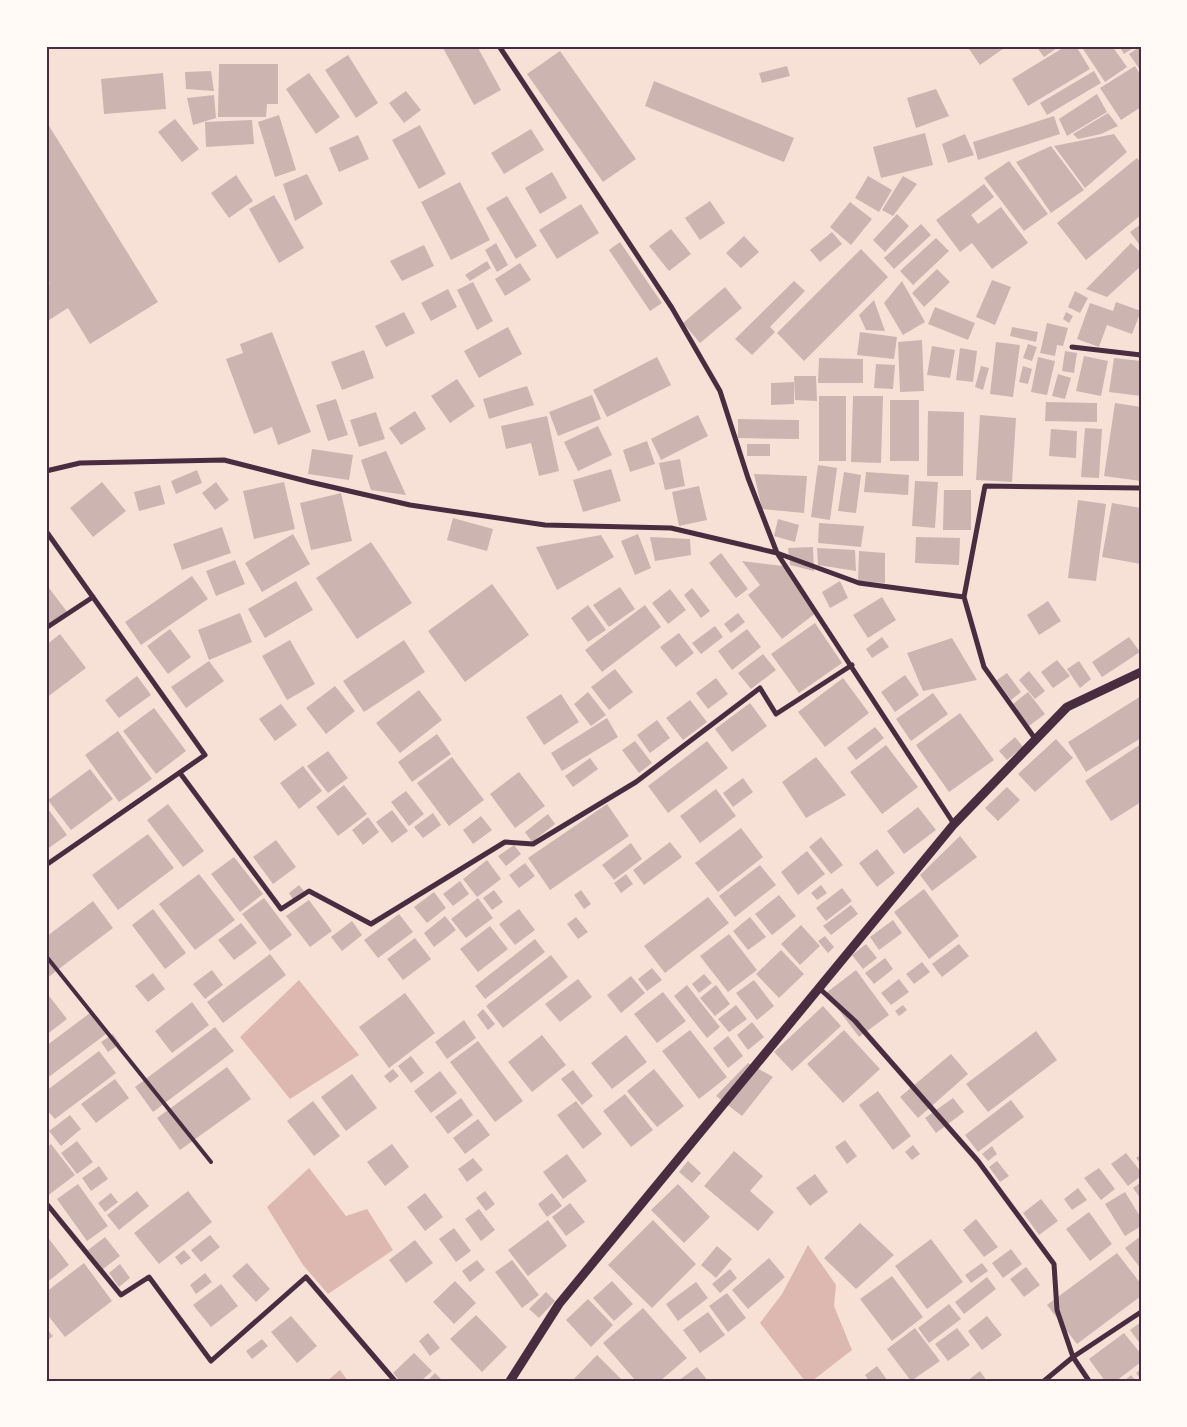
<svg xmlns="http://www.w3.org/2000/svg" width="1187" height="1427" font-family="'PT Sans',sans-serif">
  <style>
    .water { fill: #dcb8b0 }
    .building { fill: #ccb4b1 }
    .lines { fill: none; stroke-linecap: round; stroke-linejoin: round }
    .service { stroke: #4a2c40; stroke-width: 4 }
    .minor { stroke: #4a2c40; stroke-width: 5 }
    .tertiary { stroke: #4a2c40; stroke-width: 9 }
    .neatline { fill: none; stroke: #4a2c40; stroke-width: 2 }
  </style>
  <rect width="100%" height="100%" fill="#f7e1d7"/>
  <path class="water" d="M299,980L359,1055L290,1099L240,1037Z
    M309,1168L346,1216L367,1209L393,1250L328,1294L303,1265L267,1207Z
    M808,1245L836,1285L834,1306L852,1350L812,1381H805L760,1323L782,1294Z
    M340,1370L348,1381H327Z"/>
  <path class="building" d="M442,46H477L501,90L474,105Z
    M967,46H1007L980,65Z
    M1036,46H1060L1044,57Z
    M1066,46H1076L1090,69L1028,106L1012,79Z
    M1081,46H1112L1127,67L1105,82Z
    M1119,46H1136L1124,54Z
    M1141,46V71L1129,54Z
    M560,51L636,159L603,182L527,74Z
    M348,55L378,103L356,118L325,70Z
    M219,64H278V104H267L266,117H218Z
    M787,66L790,76L762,83L759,73Z
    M1135,66L1141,76V107L1121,120L1100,88Z
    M211,71L214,91L186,89L185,72Z
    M1094,71L1101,83L1047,115L1040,103Z
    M163,73L166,109L104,114L101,79Z
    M309,73L340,117L316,134L286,89Z
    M654,81L794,138L784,162L645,106Z
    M936,89L949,116L916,128L907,98Z
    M406,91L421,110L404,123L389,103Z
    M1097,94L1107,112L1067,136L1059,119Z
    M214,95L216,118L193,125L187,98Z
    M1108,113L1118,126L1101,134L1078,139L1073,134Z
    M279,115L296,170L275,177L258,122Z
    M1054,116L1060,134L978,160L973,142Z
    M175,119L199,149L182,162L158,132Z
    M252,120L254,144L206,147L205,122Z
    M46,121L158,302L90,344L68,308L46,322V285L50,283L46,277Z
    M420,125L446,174L419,189L392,140Z
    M531,129L544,150L504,174L491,153Z
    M925,133L933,165L881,178L873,147Z
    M965,134L974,155L948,163L942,144Z
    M1114,134L1127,152L1085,188L1054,146Z
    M358,135L369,159L339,172L329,148Z
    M1051,146L1084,190L1051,213L1016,162Z
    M1137,158L1141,163V215L1086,260L1057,223Z
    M1009,161L1048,214L1024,231L984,178Z
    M552,172L567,198L540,214L525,188Z
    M307,174L323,204L295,221L283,184Z
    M236,175L253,201L229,218L211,193Z
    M868,176L892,190L879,212L855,198Z
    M903,176L917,184L893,216L882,210Z
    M460,182L490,240L451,260L421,202Z
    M984,184L994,197L971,215L978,224L1001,207L1028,243L992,269L972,243L960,252L936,220Z
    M274,195L304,248L279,263L249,209Z
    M507,196L537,246L516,259L486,208Z
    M710,201L725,223L700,240L685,218Z
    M850,202L872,219L851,245L830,227Z
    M581,204L599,233L557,259L539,230Z
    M897,214L909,226L885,252L873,240Z
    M921,224L931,235L894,269L884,258Z
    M1141,224V243L1139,244L1130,232Z
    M671,229L691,254L669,271L649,246Z
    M832,232L842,244L820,262L810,250Z
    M744,236L759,252L741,268L726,253Z
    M936,238L949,251L913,285L900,271Z
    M620,242L662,303L650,311L609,250Z
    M496,243L508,265L497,272L485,250Z
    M1131,243L1141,253V266L1107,297L1086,289Z
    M424,245L434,266L402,281L390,261Z
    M861,249L888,277L804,361L777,333Z
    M487,261L491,268L470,281L465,275Z
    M520,263L531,280L505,296L495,279Z
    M937,269L950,282L924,307L912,293Z
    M992,280L1011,287L995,325L976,317Z
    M794,281L805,291L770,327L775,332L752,355L735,339Z
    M902,281L925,322L903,335L884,303Z
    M473,282L493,321L477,330L457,290Z
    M725,287L742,308L700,343L683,323Z
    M448,289L457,307L431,321L421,303Z
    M1075,291L1088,298L1080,313L1068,307Z
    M874,300L885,331L866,330L859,315Z
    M1116,302L1141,311L1132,334L1107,325L1099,347L1077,339L1090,303L1113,311Z
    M935,307L975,323L968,340L928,324Z
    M404,312L415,333L386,347L375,326Z
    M1066,312L1073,316L1069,323L1063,319Z
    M1047,323L1068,328L1063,346L1057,345L1055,356L1040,353Z
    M508,327L522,354L479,378L464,351Z
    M1012,327L1038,332L1036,342L1010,336Z
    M272,332L311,432L278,445L272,427L254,434L226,359L243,353L240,344Z
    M860,332L897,337L894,359L857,355Z
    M922,340L924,391L900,392L898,342Z
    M996,342L1020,345L1013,397L990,394Z
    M1028,344L1037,347L1032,361L1023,358Z
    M932,346L955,350L950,378L927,375Z
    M960,348L977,351L973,382L956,380Z
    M364,350L374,378L342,390L331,362Z
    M1065,351L1077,353L1074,373L1062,371Z
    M1084,356L1108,361L1101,396L1076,391Z
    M657,357L671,385L607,417L593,390Z
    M1038,357L1055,361L1047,395L1031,392Z
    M819,358L863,359V383H818Z
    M1114,358L1141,361V396L1109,392Z
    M876,364L895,365L893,389L874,388Z
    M981,366L989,368L983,390L975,387Z
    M1023,366L1032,369L1028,384L1019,382Z
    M1058,374L1071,378L1065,399L1052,396Z
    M794,376H816L817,401L795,400Z
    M457,379L475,406L450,423L431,396Z
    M794,382V404L771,405V383Z
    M527,386L534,405L489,419L483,399Z
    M592,395L601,419L558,436L549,412Z
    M819,396H846V461H819Z
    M853,396H883L881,463L851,462Z
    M336,399L348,435L328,441L316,405Z
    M890,400H919V461H890Z
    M1046,402L1097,403V422L1045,421Z
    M1115,403L1141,407V481L1104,476Z
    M415,411L426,429L401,445L389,428Z
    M928,411L964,412L963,476H927Z
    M376,412L385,439L359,447L350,420Z
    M698,415L708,436L661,460L651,439Z
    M980,415L1016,418L1012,482L976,480Z
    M547,416L559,471L539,476L531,443L506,449L501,426Z
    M738,419L799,420V439L738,438Z
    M598,426L612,455L578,471L564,442Z
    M1085,428L1102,429L1099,478L1081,477Z
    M1051,429L1077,431L1076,458L1049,456Z
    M647,441L655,464L630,472L623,450Z
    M747,444H770V456H747Z
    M312,449L353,455L349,480L308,474Z
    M386,451L406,495L371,490L361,460Z
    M680,459L685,486L665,490L659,463Z
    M818,465L837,468L830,520L811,517Z
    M611,469L621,501L583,512L573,480Z
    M197,470L202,483L176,494L171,481Z
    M844,472L861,475L856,513L838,511Z
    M866,472L909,475L908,495L864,492Z
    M754,474L807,476L804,513L762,509Z
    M915,481L938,482L935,528L912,526Z
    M102,482L126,511L93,537L70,508Z
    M216,482L229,500L215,510L202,493Z
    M284,482L295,529L254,539L243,491Z
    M160,485L165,504L139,511L134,492Z
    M699,486L707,520L679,526L672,492Z
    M944,490H971V530H943Z
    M341,493L352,541L311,550L300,503Z
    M1078,500L1106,504L1096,581L1068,578Z
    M1112,503L1141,508V564L1102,557Z
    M453,518L493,529L487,551L447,540Z
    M778,519L799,525L795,542L774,536Z
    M819,523L864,526L861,547L818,543Z
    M222,527L231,553L182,570L173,544Z
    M293,534L310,564L262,592L245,563Z
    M638,534L651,568L635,575L621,541Z
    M601,535L614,557L557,590L536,547Z
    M650,537L690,539L691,555L655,561Z
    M916,537L960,538L959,565L915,563Z
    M371,542L412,603L357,639L316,578Z
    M813,547L814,571L790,565L788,548Z
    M817,548L855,550L856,571L818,565Z
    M859,551L885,553V583L858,581Z
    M721,553L748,589L736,598L709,563Z
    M235,560L245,584L216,596L206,571Z
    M742,561L783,566L817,612L782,639L748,595L760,585Z
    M192,576L208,599L141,645L125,622Z
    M296,581L313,610L265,638L248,609Z
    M840,581L848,598L830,608L822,592Z
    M46,584L68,613L46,629Z
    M492,584L529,635L465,682L428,631Z
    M620,587L635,609L609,627L593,605Z
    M692,588L710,611L701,618L684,595Z
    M670,589L686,610L668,624L652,603Z
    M882,597L896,620L868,638L853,615Z
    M1048,601L1061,621L1039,635L1027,615Z
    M588,605L606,630L588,642L571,618Z
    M645,605L661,627L602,672L585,650Z
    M240,613L252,642L209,660L198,630Z
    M738,613L745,622L731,633L724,624Z
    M815,623L842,663L799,693L771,654Z
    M715,626L723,637L701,654L692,643Z
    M170,629L191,657L168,674L147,646Z
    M747,629L761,647L732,670L718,651Z
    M679,633L694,653L676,667L660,647Z
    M60,634L86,668L46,698V645Z
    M882,637L889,647L872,658L866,649Z
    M1129,637L1140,652L1102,677L1092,662Z
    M952,638L977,680L923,691L907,653Z
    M290,640L315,684L287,700L262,656Z
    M404,640L425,672L364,712L343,681Z
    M763,654L776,670L751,689L738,673Z
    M1057,660L1070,676L1053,688L1041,672Z
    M209,661L224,681L186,708L171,687Z
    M1079,661L1091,679L1080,688L1067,669Z
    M615,669L633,692L609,710L591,687Z
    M1029,671L1045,691L1035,699L1019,680Z
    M1007,673L1021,692L1011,700L997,680Z
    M905,675L919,695L895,712L881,692Z
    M137,676L151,695L119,718L105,700Z
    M716,678L728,694L708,709L696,693Z
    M843,678L869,713L825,747L798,712Z
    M335,686L355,711L326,734L306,708Z
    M419,690L442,720L400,753L376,723Z
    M588,692L606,715L591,726L574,704Z
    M1028,692L1045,714L1029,726L1013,704Z
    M933,693L948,714L911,741L896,719Z
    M561,694L579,722L544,745L526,717Z
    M1141,696V738L1086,772L1068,742Z
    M690,700L707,722L683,740L666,718Z
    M750,703L767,726L732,752L715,729Z
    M281,704L297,725L275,741L259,719Z
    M154,708L186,751L156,774L123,731Z
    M960,713L994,760L949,792L916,745Z
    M607,718L618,737L562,771L551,753Z
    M657,720L670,738L650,753L637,735Z
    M875,727L884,738L856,760L847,748Z
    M118,731L152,779L119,802L85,755Z
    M437,734L451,754L412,782L398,762Z
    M1015,737L1023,747L1007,760L999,751Z
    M1056,739L1073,758L1035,792L1018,774Z
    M635,741L652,763L639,773L622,750Z
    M707,741L728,768L668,813L648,786Z
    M1141,744V802L1111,821L1085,781Z
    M886,745L918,787L882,814L850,772Z
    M328,751L348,778L328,793L307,766Z
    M452,757L484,800L449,826L417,783Z
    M816,757L846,795L806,818L782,782Z
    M590,758L598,769L573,787L565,776Z
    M303,766L322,791L299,809L280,783Z
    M90,769L113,799L71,830L48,800Z
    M519,772L545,806L515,828L490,794Z
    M743,778L753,792L733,807L723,793Z
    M344,785L367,814L338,836L316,807Z
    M1007,787L1020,800L998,821L985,808Z
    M716,789L736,816L700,843L680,816Z
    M406,791L424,814L409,826L391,802Z
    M168,804L204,851L183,867L147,820Z
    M607,804L629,836L550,890L528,858Z
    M46,806L67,835L46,850Z
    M918,807L936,830L904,854L887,831Z
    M392,810L408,831L392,843L376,822Z
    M433,813L441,825L423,838L414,827Z
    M548,814L555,824L532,842L525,832Z
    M481,816L492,830L473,844L463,830Z
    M368,817L379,832L363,845L352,830Z
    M741,828L763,857L718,892L695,863Z
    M148,834L174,868L118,910L92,875Z
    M960,836L977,857L932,891L920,875Z
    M821,837L843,865L831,874L809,847Z
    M276,840L296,867L273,884L253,857Z
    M670,842L682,857L644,885L633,870Z
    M631,843L642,859L614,880L602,865Z
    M514,845L521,854L506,866L498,856Z
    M877,849L895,873L877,887L859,863Z
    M807,851L825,874L798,895L781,872Z
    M234,857L263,894L240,912L211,874Z
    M487,860L501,879L477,897L463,879Z
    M525,863L535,876L519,888L509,875Z
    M760,865L776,885L735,917L719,896Z
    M199,874L235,920L195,950L159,904Z
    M626,874L633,884L621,893L614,883Z
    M460,881L469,894L453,906L443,894Z
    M299,885L304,891L293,899L289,893Z
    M821,885L827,893L817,900L811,893Z
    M842,888L852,901L826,921L816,908Z
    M924,889L959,936L929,959L894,912Z
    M494,890L503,902L492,910L483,898Z
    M581,890L591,904L584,909L574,895Z
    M434,892L446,908L427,923L414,907Z
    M779,895L796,916L772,935L755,914Z
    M708,897L729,923L665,973L644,946Z
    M264,898L292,935L270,951L242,914Z
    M478,898L493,918L466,938L451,919Z
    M309,900L332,931L310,947L286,916Z
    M93,901L113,928L47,978L46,937Z
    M851,905L858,914L831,935L823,926Z
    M153,909L186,953L165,969L132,925Z
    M519,909L535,930L515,945L499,924Z
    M399,914L413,932L378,958L364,940Z
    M445,916L456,930L434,947L424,933Z
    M576,917L588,932L578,939L567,924Z
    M750,917L766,937L748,950L733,931Z
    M893,920L902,933L879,950L870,937Z
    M352,921L362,935L342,951L331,937Z
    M241,923L257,943L234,960L218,940Z
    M801,925L820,946L800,965L781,944Z
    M490,926L508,949L478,972L460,949Z
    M729,934L757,970L728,992L700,956Z
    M825,936L834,947L828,953L818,941Z
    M415,938L431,959L403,980L387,959Z
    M535,939L545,952L485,999L475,986Z
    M866,944L877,958L863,969L852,955Z
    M959,944L969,956L942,977L932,964Z
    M781,950L804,974L779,998L756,974Z
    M270,954L286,975L223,1023L207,1002Z
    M551,955L568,977L503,1028L486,1006Z
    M885,958L893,969L874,984L865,973Z
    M922,962L930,972L914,984L906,974Z
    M652,968L662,980L647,991L638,979Z
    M212,970L223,985L205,999L193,984Z
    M856,970L889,1015L859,1037L826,993Z
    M153,973L165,989L148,1002L135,986Z
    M704,974L712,983L699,993L692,984Z
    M631,976L645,993L621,1013L607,995Z
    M578,979L592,997L560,1022L545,1004Z
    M899,979L909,992L891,1005L881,993Z
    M754,980L774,1006L757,1020L736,993Z
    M687,985L720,1027L707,1038L674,996Z
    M716,985L730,1004L715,1016L700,998Z
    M46,992L67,1019L46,1035Z
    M663,992L686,1021L657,1043L634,1014Z
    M405,993L435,1033L389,1068L359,1027Z
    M192,1002L209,1025L172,1053L155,1031Z
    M736,1005L747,1019L729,1032L718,1019Z
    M903,1005L907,1010L899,1016L895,1011Z
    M823,1006L841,1026L792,1071L774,1052Z
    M483,1009L495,1024L488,1030L477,1015Z
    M90,1013L106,1034L46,1079V1046Z
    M464,1020L476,1038L447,1059L435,1042Z
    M752,1022L764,1037L748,1050L737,1035Z
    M215,1027L234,1051L153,1112L135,1087Z
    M690,1030L727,1077L699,1099L662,1051Z
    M844,1030L880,1069L843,1103L807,1064Z
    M1036,1031L1057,1060L988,1112L966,1084Z
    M113,1034L120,1044L108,1052L101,1042Z
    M542,1035L566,1065L532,1092L508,1062Z
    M626,1035L647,1062L612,1089L591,1063Z
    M728,1036L743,1056L728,1068L713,1048Z
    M478,1041L523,1101L495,1122L450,1062Z
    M99,1051L116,1073L55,1119L46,1109V1091Z
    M951,1054L968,1074L918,1118L900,1097Z
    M411,1056L424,1073L411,1083L398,1066Z
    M748,1063L773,1077L742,1116L716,1096Z
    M227,1067L251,1099L180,1150L157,1118Z
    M393,1069L399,1076L390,1083L384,1076Z
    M654,1069L684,1106L657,1127L627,1091Z
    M573,1070L593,1096L582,1105L561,1079Z
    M440,1071L457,1093L431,1113L414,1091Z
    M352,1074L377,1108L346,1131L321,1097Z
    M115,1079L129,1098L96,1123L81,1104Z
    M878,1091L911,1136L893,1150L859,1105Z
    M625,1094L653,1130L631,1147L603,1111Z
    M461,1098L473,1115L448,1134L435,1117Z
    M953,1098L964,1112L936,1133L925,1118Z
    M1011,1100L1024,1117L978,1152L965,1135Z
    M313,1101L340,1136L314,1156L287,1121Z
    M576,1101L602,1134L583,1149L557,1115Z
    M70,1115L81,1129L61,1146L49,1131Z
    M478,1119L490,1135L465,1154L453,1138Z
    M845,1140L857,1156L847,1164L835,1147Z
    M77,1141L93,1162L77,1174L61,1153Z
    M51,1144L75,1175L46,1197V1148Z
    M392,1144L409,1167L385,1186L367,1162Z
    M913,1145L920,1154L912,1160L905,1152Z
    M992,1146L997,1154L988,1161L982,1154Z
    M734,1151L763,1176L750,1191L774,1212L758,1231L704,1186Z
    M1126,1153L1141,1172V1176L1128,1186L1111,1164Z
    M567,1154L587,1181L563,1199L543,1172Z
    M1141,1154V1164L1136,1158Z
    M473,1158L483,1170L467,1182L458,1169Z
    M688,1161L701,1173L692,1183L679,1172Z
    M997,1161L1009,1176L1000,1182L989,1167Z
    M99,1166L108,1179L91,1191L82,1178Z
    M1099,1168L1115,1189L1101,1200L1084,1178Z
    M815,1174L828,1192L810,1206L796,1188Z
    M1141,1182V1199L1133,1188Z
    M78,1184L108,1226L87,1241L57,1199Z
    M678,1184L710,1217L684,1243L651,1210Z
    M1078,1188L1087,1200L1072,1210L1064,1199Z
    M137,1191L149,1206L119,1230L107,1215Z
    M188,1191L212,1222L159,1264L134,1233Z
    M485,1191L495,1204L486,1211L476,1198Z
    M1125,1192L1141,1218V1226L1125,1236L1105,1204Z
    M111,1193L118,1202L105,1212L98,1203Z
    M425,1193L443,1217L425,1231L407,1207Z
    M552,1193L562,1206L547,1217L538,1204Z
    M1041,1199L1058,1221L1039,1235L1023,1213Z
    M570,1203L585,1222L566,1236L552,1217Z
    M479,1209L495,1230L481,1241L465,1219Z
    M1089,1212L1112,1244L1090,1261L1066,1229Z
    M976,1219L998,1247L984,1257L963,1230Z
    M548,1220L567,1246L528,1276L508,1250Z
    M653,1220L696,1264L652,1308L608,1265Z
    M860,1223L894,1255L856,1289L824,1258Z
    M454,1228L471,1251L456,1262L439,1239Z
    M46,1235L69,1265L46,1283Z
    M210,1235L220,1247L201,1262L191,1250Z
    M1141,1236V1269L1125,1248Z
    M105,1237L120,1256L103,1269L88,1250Z
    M931,1239L963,1282L927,1309L895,1266Z
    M415,1240L433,1263L406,1283L389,1260Z
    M717,1246L732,1259L716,1278L701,1265Z
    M1011,1249L1022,1264L1003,1278L992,1263Z
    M184,1250L191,1258L181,1265L175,1257Z
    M1117,1253L1141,1284V1296L1077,1344L1047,1305Z
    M769,1258L785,1277L748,1309L732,1290Z
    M477,1260L485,1270L470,1282L462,1271Z
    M512,1260L539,1295L522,1308L495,1272Z
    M84,1263L112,1301L65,1337L46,1313V1292Z
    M247,1263L270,1289L256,1302L232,1276Z
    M982,1263L988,1271L971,1283L965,1275Z
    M120,1264L130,1278L119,1287L109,1273Z
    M1026,1267L1040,1285L1024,1297L1010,1279Z
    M730,1269L737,1278L720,1293L712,1284Z
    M205,1273L212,1282L196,1294L190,1285Z
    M892,1276L923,1317L892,1341L860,1299Z
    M987,1277L996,1289L964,1314L955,1302Z
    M455,1281L476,1303L454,1324L433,1302Z
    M612,1281L633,1304L614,1321L593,1298Z
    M696,1282L708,1298L678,1321L666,1304Z
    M221,1284L238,1306L211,1327L193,1305Z
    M546,1292L555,1301L539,1318L529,1309Z
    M727,1293L746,1318L728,1332L709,1306Z
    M588,1299L613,1325L591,1347L566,1320Z
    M949,1304L961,1319L929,1343L918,1328Z
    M643,1308L687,1358L660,1381H636L603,1343Z
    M708,1312L725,1335L700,1353L683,1330Z
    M476,1315L507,1347L482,1372L450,1339Z
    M291,1316L317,1346L297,1363L271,1332Z
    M987,1316L1002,1335L982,1350L968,1331Z
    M1141,1322V1345L1130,1330Z
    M46,1328L53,1336L46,1342Z
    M915,1328L940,1361L911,1381L887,1349Z
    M957,1328L970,1345L948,1361L935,1344Z
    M428,1333L440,1348L430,1356L419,1341Z
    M1124,1333L1141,1354V1362L1116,1381H1105L1089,1359Z
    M262,1339L268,1346L252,1359L246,1351Z
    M414,1353L432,1371L421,1381H400L393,1373Z
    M597,1355L623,1381H572Z
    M877,1366L888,1381H869L865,1375Z
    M697,1367L708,1381H678Z
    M1141,1369V1380L1136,1373Z
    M980,1371L987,1381H967Z
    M435,1373L443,1381H427Z
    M1131,1375L1136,1381H1124Z"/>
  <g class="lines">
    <path class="service" d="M46,956L211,1162"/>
    <path class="minor" d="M499,46L672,308L720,391L748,478L777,553L954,824
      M1072,347L1141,355
      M46,471L80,463L224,460L310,482L410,505L545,525L671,528L777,553L859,583L964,597L984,667L1036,740
      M46,531L205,755L46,865
      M964,597L985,486L1141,488
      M46,628L93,597
      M180,773L281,909L309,891L371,924L505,842L533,844L636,782L760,688L776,714L852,665
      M819,988L855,1021L978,1161L1054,1264L1057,1310L1073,1357L1089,1381
      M46,1203L121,1295L149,1277L211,1361L306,1277L395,1381
      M1044,1381L1073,1357L1141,1312"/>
    <path class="tertiary" d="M510,1381L559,1304L954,824L1067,707L1141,672"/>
  </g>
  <rect width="1187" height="1427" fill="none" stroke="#fffaf5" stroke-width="95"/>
  <rect x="48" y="48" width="1092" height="1332" class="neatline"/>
</svg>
